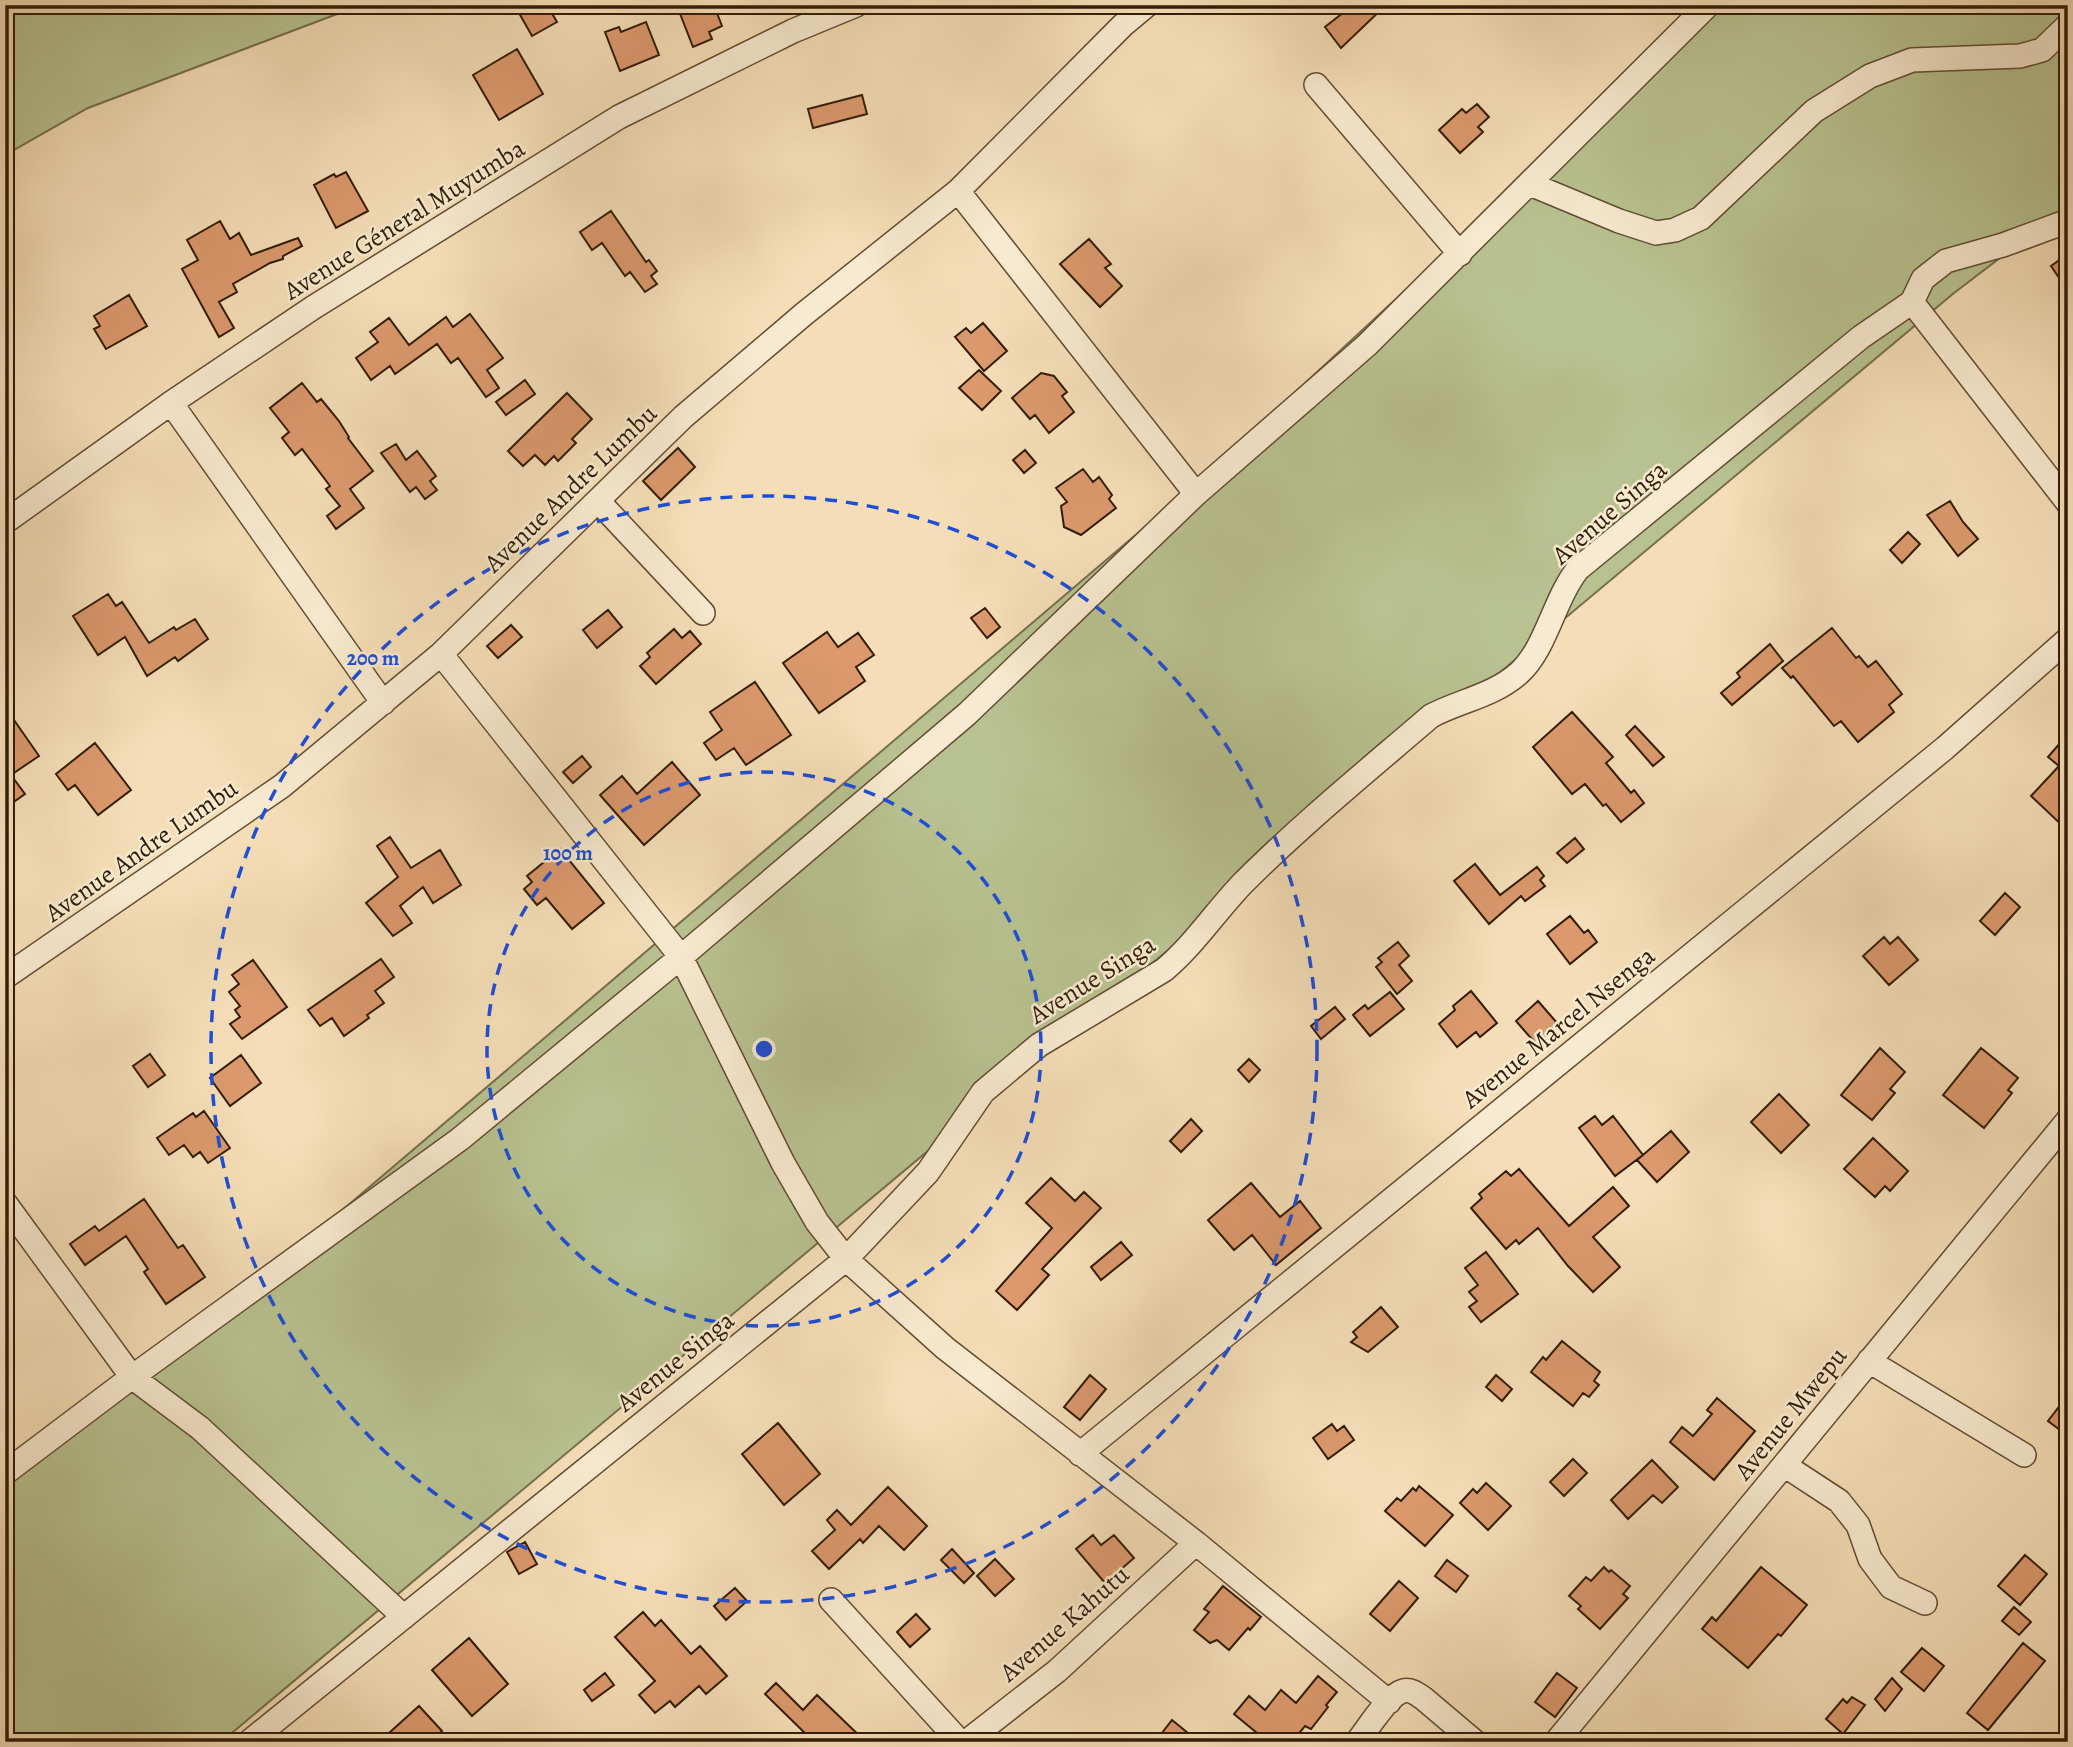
<svg xmlns="http://www.w3.org/2000/svg" width="2073" height="1747" font-family="Alegreya,serif">
  <style>
    .green { fill: #b8c290; stroke: #756f4c; stroke-width: 2 }
    .building { fill: #db996d; stroke: #321c07; stroke-width: 2 }
    .lines { fill: none; stroke-linecap: round; stroke-linejoin: round }
    .minor-casing { stroke: #634c33; stroke-width: 26 }
    .minor { stroke: #f8ead0; stroke-width: 23 }
    .ring { fill: none; stroke: #1d4ed8; stroke-width: 3.5; stroke-dasharray: 12 9 }
    .labels { text-anchor: middle; stroke-width: 5; stroke-linejoin: round; paint-order: stroke }
    .street-label { font-size: 26px; fill: #321c07; stroke: #f8ead0 }
    .centre { fill: #1d4ed8; stroke: #f8ead0; stroke-width: 3.5 }
    .ring-label { font-size: 21px; text-anchor: middle; font-weight: bold; fill: #1d4ed8; stroke: #f8ead0; stroke-width: 5; stroke-linejoin: round; paint-order: stroke }
  </style>
  <rect width="100%" height="100%" fill="#f5deb7"/>
  <filter id="stains"><feTurbulence type="fractalNoise" baseFrequency=".00286" numOctaves="4"/><feColorMatrix values="0 0 0 0 .2 0 0 0 0 .09 0 0 0 0 .02 0 0 0 .5 -.17"/></filter>
  <radialGradient id="worn" r=".72"><stop offset=".6" stop-color="#630" stop-opacity="0"/><stop offset="1" stop-color="#630" stop-opacity=".3"/></radialGradient>
  <path class="green" d="M5,5H361L88,108L5,155Z
    M1713,5H2068V206L1954,293L221,1742H5V1480L333,1218L1206,475Z"/>
  <path class="building" d="M532,5H547L557,22L532,36L519,13Z
    M692,5H698L702,13L715,8L722,26L709,32L712,39L693,47L679,11Z
    M1353,5H1386L1341,48L1325,27Z
    M646,22L659,55L620,71L605,32L619,27L621,32Z
    M517,49L543,94L499,120L473,75Z
    M862,95L867,114L813,128L808,109Z
    M1477,104L1489,117L1478,127L1483,132L1460,153L1439,130L1462,109L1466,113Z
    M346,172L368,211L336,228L314,185L334,174L336,177Z
    M611,211L646,262L649,260L657,271L651,276L657,284L645,292L630,272L625,276L602,243L592,250L580,232Z
    M220,221L230,239L239,233L251,255L298,238L302,246L283,256V259L270,263L233,284L237,292L219,302L234,328L219,337L182,269L198,260L187,240Z
    M1089,239L1111,264L1105,268L1122,286L1100,307L1060,264Z
    M2068,254V291L2051,266Z
    M129,295L147,326L106,349L94,329L100,326L94,316Z
    M470,314L503,358L487,370L499,388L486,397L458,358L451,363L437,344L395,374L390,366L371,380L356,358L378,342L370,332L389,318L409,345L446,317L453,327Z
    M983,323L1007,351L984,371L955,337L966,328L971,333Z
    M979,370L1001,391L982,410L959,388Z
    M1041,373L1054,376L1067,392L1062,396L1074,412L1049,433L1035,415L1030,419L1012,398Z
    M525,380L535,394L506,415L496,402Z
    M302,383L317,402L321,399L339,421L349,437L348,438L373,471L350,489L364,508L336,529L327,516L340,506L326,489L330,486L302,449L295,455L282,438L289,432L270,408Z
    M567,393L592,419L572,439L576,443L558,461L554,456L545,465L535,455L523,466L508,451Z
    M396,444L406,460L417,451L436,476L430,481L437,490L425,499L416,487L410,492L381,453Z
    M678,448L695,467L661,500L643,481Z
    M1025,450L1036,463L1024,473L1013,460Z
    M1083,469L1093,482L1099,477L1112,495L1109,499L1116,508L1081,535L1064,527L1061,506L1067,502L1056,488Z
    M1950,501L1963,522L1978,539L1958,556L1927,515Z
    M1908,532L1920,544L1902,563L1890,550Z
    M108,594L116,606L122,602L149,643L174,627L176,630L195,619L208,639L178,661L175,657L147,676L125,637L98,655L73,616Z
    M985,608L1000,627L987,638L971,618Z
    M608,610L622,627L597,648L583,630Z
    M511,625L522,637L498,658L487,646Z
    M1832,628L1856,658L1859,656L1868,667L1876,661L1902,694L1889,705L1894,712L1858,742L1841,721L1834,726L1793,676L1791,678L1782,668Z
    M674,629L682,638L690,631L701,644L656,684L640,666L650,657L647,653Z
    M827,632L838,647L858,633L874,655L856,667L865,681L819,713L783,663Z
    M1770,644L1783,661L1732,705L1721,693L1740,677L1737,673Z
    M755,682L791,735L746,765L734,748L716,760L704,743L722,730L710,712Z
    M5,707L39,756L11,775L25,794L5,808Z
    M1572,712L1613,757L1606,763L1631,793L1634,790L1644,803L1621,822L1606,804L1603,806L1585,784L1572,794L1533,747Z
    M1635,726L1664,757L1653,766L1626,735Z
    M2068,734V831L2031,796L2059,766L2048,757Z
    M95,743L131,790L98,815L75,785L68,790L56,774Z
    M582,756L591,767L573,783L563,772Z
    M672,762L700,795L644,845L600,795L622,776L637,794Z
    M390,837L411,868L440,850L461,885L433,903L423,887L400,906L412,923L393,936L366,903L398,877L377,846Z
    M1575,838L1584,849L1567,863L1557,853Z
    M560,849L604,903L572,929L546,898L537,905L524,889L532,882L527,876Z
    M1475,864L1500,895L1537,867L1544,876L1540,880L1545,886L1525,901L1521,896L1489,924L1454,881Z
    M2005,893L2020,907L1995,935L1980,921Z
    M1570,916L1584,933L1588,930L1597,942L1570,964L1547,934Z
    M1884,937L1890,944L1898,937L1918,960L1889,985L1863,956Z
    M1398,942L1409,956L1399,965L1412,981L1397,994L1376,967L1382,962L1378,958Z
    M381,959L394,977L375,991L384,1003L367,1015L369,1018L344,1036L332,1018L320,1026L308,1010Z
    M253,960L287,1007L242,1039L230,1024L240,1017L235,1010L240,1006L229,992L239,984L232,975Z
    M1471,991L1497,1023L1480,1037L1476,1032L1457,1047L1439,1024L1455,1010L1453,1006Z
    M1390,992L1404,1009L1370,1036L1353,1015L1365,1005L1368,1009Z
    M1538,1001L1558,1024L1536,1044L1516,1021Z
    M1335,1007L1345,1019L1321,1039L1311,1026Z
    M1880,1048L1905,1072L1890,1089L1895,1093L1872,1120L1841,1095Z
    M1981,1048L2018,1078L2008,1090L2012,1093L1984,1128L1943,1095Z
    M150,1054L165,1075L148,1087L133,1066Z
    M241,1055L261,1083L230,1106L210,1078Z
    M1249,1059L1260,1070L1249,1082L1238,1070Z
    M1779,1094L1809,1125L1781,1153L1751,1122Z
    M204,1111L230,1148L208,1163L200,1152L193,1157L184,1145L169,1155L157,1138L193,1113L196,1117Z
    M1595,1116L1602,1125L1613,1116L1643,1155L1615,1176L1579,1128Z
    M1191,1119L1202,1131L1181,1152L1170,1141Z
    M1671,1131L1689,1152L1657,1182L1637,1160Z
    M1873,1138L1908,1171L1890,1191L1885,1186L1875,1197L1844,1169Z
    M1519,1169L1569,1226L1613,1187L1629,1206L1593,1237L1620,1267L1593,1292L1568,1266L1538,1228L1519,1244L1516,1240L1506,1249L1471,1208L1482,1198L1479,1194L1506,1171L1511,1176Z
    M1051,1178L1075,1201L1084,1192L1101,1208L1042,1269L1049,1275L1017,1310L996,1291L1052,1228L1026,1203Z
    M1251,1183L1280,1217L1300,1201L1321,1228L1276,1265L1252,1235L1234,1250L1208,1220Z
    M144,1199L178,1248L183,1245L205,1277L166,1304L144,1272L148,1269L126,1236L85,1265L70,1244L95,1226L99,1231Z
    M1121,1242L1132,1255L1101,1280L1091,1267Z
    M1486,1252L1518,1294L1481,1322L1469,1307L1477,1301L1469,1292L1478,1285L1465,1268Z
    M1381,1307L1398,1327L1368,1352L1351,1342L1357,1337L1353,1332Z
    M1562,1341L1600,1372L1594,1381L1599,1385L1589,1397L1583,1393L1573,1406L1531,1372L1543,1357L1546,1360Z
    M1090,1375L1106,1389L1080,1420L1064,1407Z
    M1496,1375L1512,1389L1502,1401L1486,1387Z
    M2068,1395V1436L2048,1421Z
    M1717,1398L1755,1431L1714,1480L1670,1442L1682,1427L1693,1436L1712,1414L1707,1410Z
    M778,1423L820,1474L784,1505L742,1454Z
    M1332,1424L1337,1431L1344,1426L1354,1440L1328,1459L1313,1438Z
    M1573,1459L1587,1473L1564,1496L1550,1482Z
    M1652,1460L1678,1487L1662,1503L1653,1495L1628,1519L1611,1500Z
    M1486,1483L1511,1506L1488,1530L1460,1503L1473,1489L1477,1493Z
    M1419,1486L1453,1515L1425,1546L1385,1511L1397,1498L1401,1501L1413,1488L1416,1491Z
    M888,1487L927,1526L904,1550L879,1526L863,1543L860,1539L829,1569L812,1551L835,1530L827,1520L837,1510L851,1525Z
    M1093,1535L1101,1545L1114,1535L1134,1558L1105,1583L1076,1549Z
    M525,1542L537,1564L519,1574L507,1552Z
    M952,1549L974,1573L964,1583L941,1560Z
    M2025,1555L2047,1574L2020,1605L1998,1586Z
    M995,1559L1014,1579L995,1596L977,1576Z
    M1447,1560L1468,1576L1456,1592L1435,1576Z
    M1604,1567L1609,1572L1611,1570L1630,1586L1623,1594L1628,1598L1600,1629L1578,1609L1581,1606L1569,1596L1586,1577L1591,1581Z
    M1761,1567L1807,1605L1781,1636L1778,1634L1748,1668L1702,1629L1712,1617L1716,1621Z
    M1399,1581L1418,1598L1390,1631L1370,1614Z
    M1223,1586L1261,1617L1250,1630L1248,1628L1229,1650L1217,1640L1210,1643L1194,1630L1209,1612L1204,1609Z
    M735,1588L747,1601L726,1620L714,1606Z
    M2014,1607L2031,1622L2019,1635L2002,1621Z
    M643,1612L655,1626L661,1620L691,1654L700,1646L727,1676L706,1694L699,1686L675,1707L670,1701L655,1713L639,1695L655,1681L615,1637Z
    M916,1614L930,1629L910,1647L897,1632Z
    M469,1638L508,1684L472,1716L432,1670Z
    M2023,1643L2045,1661L1988,1730L1967,1713Z
    M1922,1648L1944,1666L1924,1691L1901,1672Z
    M605,1673L614,1685L592,1701L584,1690Z
    M1557,1673L1577,1688L1555,1717L1535,1702Z
    M1318,1676L1337,1692L1326,1705L1328,1707L1311,1729L1305,1726L1292,1742H1268L1234,1714L1249,1696L1265,1710L1281,1690L1296,1703Z
    M1892,1678L1902,1689L1885,1711L1875,1699Z
    M776,1683L803,1710L817,1695L866,1742H814L765,1694Z
    M1852,1697L1865,1705L1843,1734L1826,1719L1843,1699L1847,1703Z
    M419,1706L442,1731L430,1742H379Z
    M1172,1720L1199,1742H1155Z"/>
  <g class="lines">
    <defs>
      <path id="minor" d="M1316,85L1460,254
        M1530,184L1619,221L1656,233L1675,230L1701,218L1814,111L1870,76L1912,60L2020,56L2042,50L2068,25
        M958,191L1196,494
        M1912,302L2068,503
        M171,403L383,703
        M598,501L703,613
        M5,522L171,403L314,307L619,117L793,31L856,5
        M441,654L681,957L783,1163L817,1222L846,1259L945,1348L1196,1543L1389,1702
        M5,977L282,786L441,654L683,417L804,314L958,191L1123,25L1147,5
        M5,1203L132,1377L200,1428L404,1617
        M1869,1361L2024,1455
        M1080,1454L1945,748L2068,639
        M1784,1465L1839,1501L1858,1525L1870,1559L1891,1587L1925,1603
        M5,1473L132,1377L460,1139L681,957L967,714L1196,494L1367,345L1708,5
        M831,1600L960,1742
        M249,1742L846,1259L928,1172L983,1092L1039,1045L1164,970C1194,945 1216,911 1243,883C1302,824 1367,771 1431,716C1459,701 1493,696 1519,673C1546,649 1554,599 1578,569L1861,337L1912,302L1923,279L1946,261L2003,245L2068,221
        M966,1742L1057,1671L1196,1543
        M1357,1742C1367,1730 1388,1695 1403,1691C1411,1689 1417,1694 1423,1698L1475,1742
        M1556,1742L2068,1120"/>
    </defs>
    <use href="#minor" class="minor-casing"/>
    <use href="#minor" class="minor"/>
  </g>
  <g class="ring">
    <circle cx="764" cy="1049" r="277"/>
    <circle cx="764" cy="1049" r="553"/>
  </g>
  <g class="labels">
    <g class="street-label">
      <text transform="translate(404 219) rotate(-32)" y="9">Avenue Géneral Muyumba</text>
      <text transform="translate(570 488) rotate(-44)" y="9">Avenue Andre Lumbu</text>
      <text transform="translate(1609 512) rotate(-41)" y="9">Avenue Singa</text>
      <text transform="translate(141 850) rotate(-35)" y="9">Avenue Andre Lumbu</text>
      <text transform="translate(1092 979) rotate(-32)" y="9">Avenue Singa</text>
      <text transform="translate(1558 1027) rotate(-39)" y="9">Avenue Marcel Nsenga</text>
      <text transform="translate(675 1361) rotate(-39)" y="9">Avenue Singa</text>
      <text transform="translate(1790 1413) rotate(-51)" y="9">Avenue Mwepu</text>
      <text transform="translate(1064 1623) rotate(-41)" y="9">Avenue Kahutu</text>
    </g>
  </g>
  <circle cx="764" cy="1049" r="10" class="centre"/>
  <g class="ring-label">
    <text x="373" y="665">200 m</text>
    <text x="568" y="860">100 m</text>
  </g>
  <rect width="2073" height="1747" fill="none" stroke="#f5deb7" stroke-width="28"/>
  <rect x="7" y="7" width="2059" height="1733" fill="none" stroke="#321c07" stroke-width="3.5"/>
  <rect x="14" y="14" width="2045" height="1719" fill="none" stroke="#321c07" stroke-width="2"/>
  <rect width="100%" height="100%" filter="url(#stains)"/>
  <rect width="100%" height="100%" fill="url(#worn)"/>
</svg>
